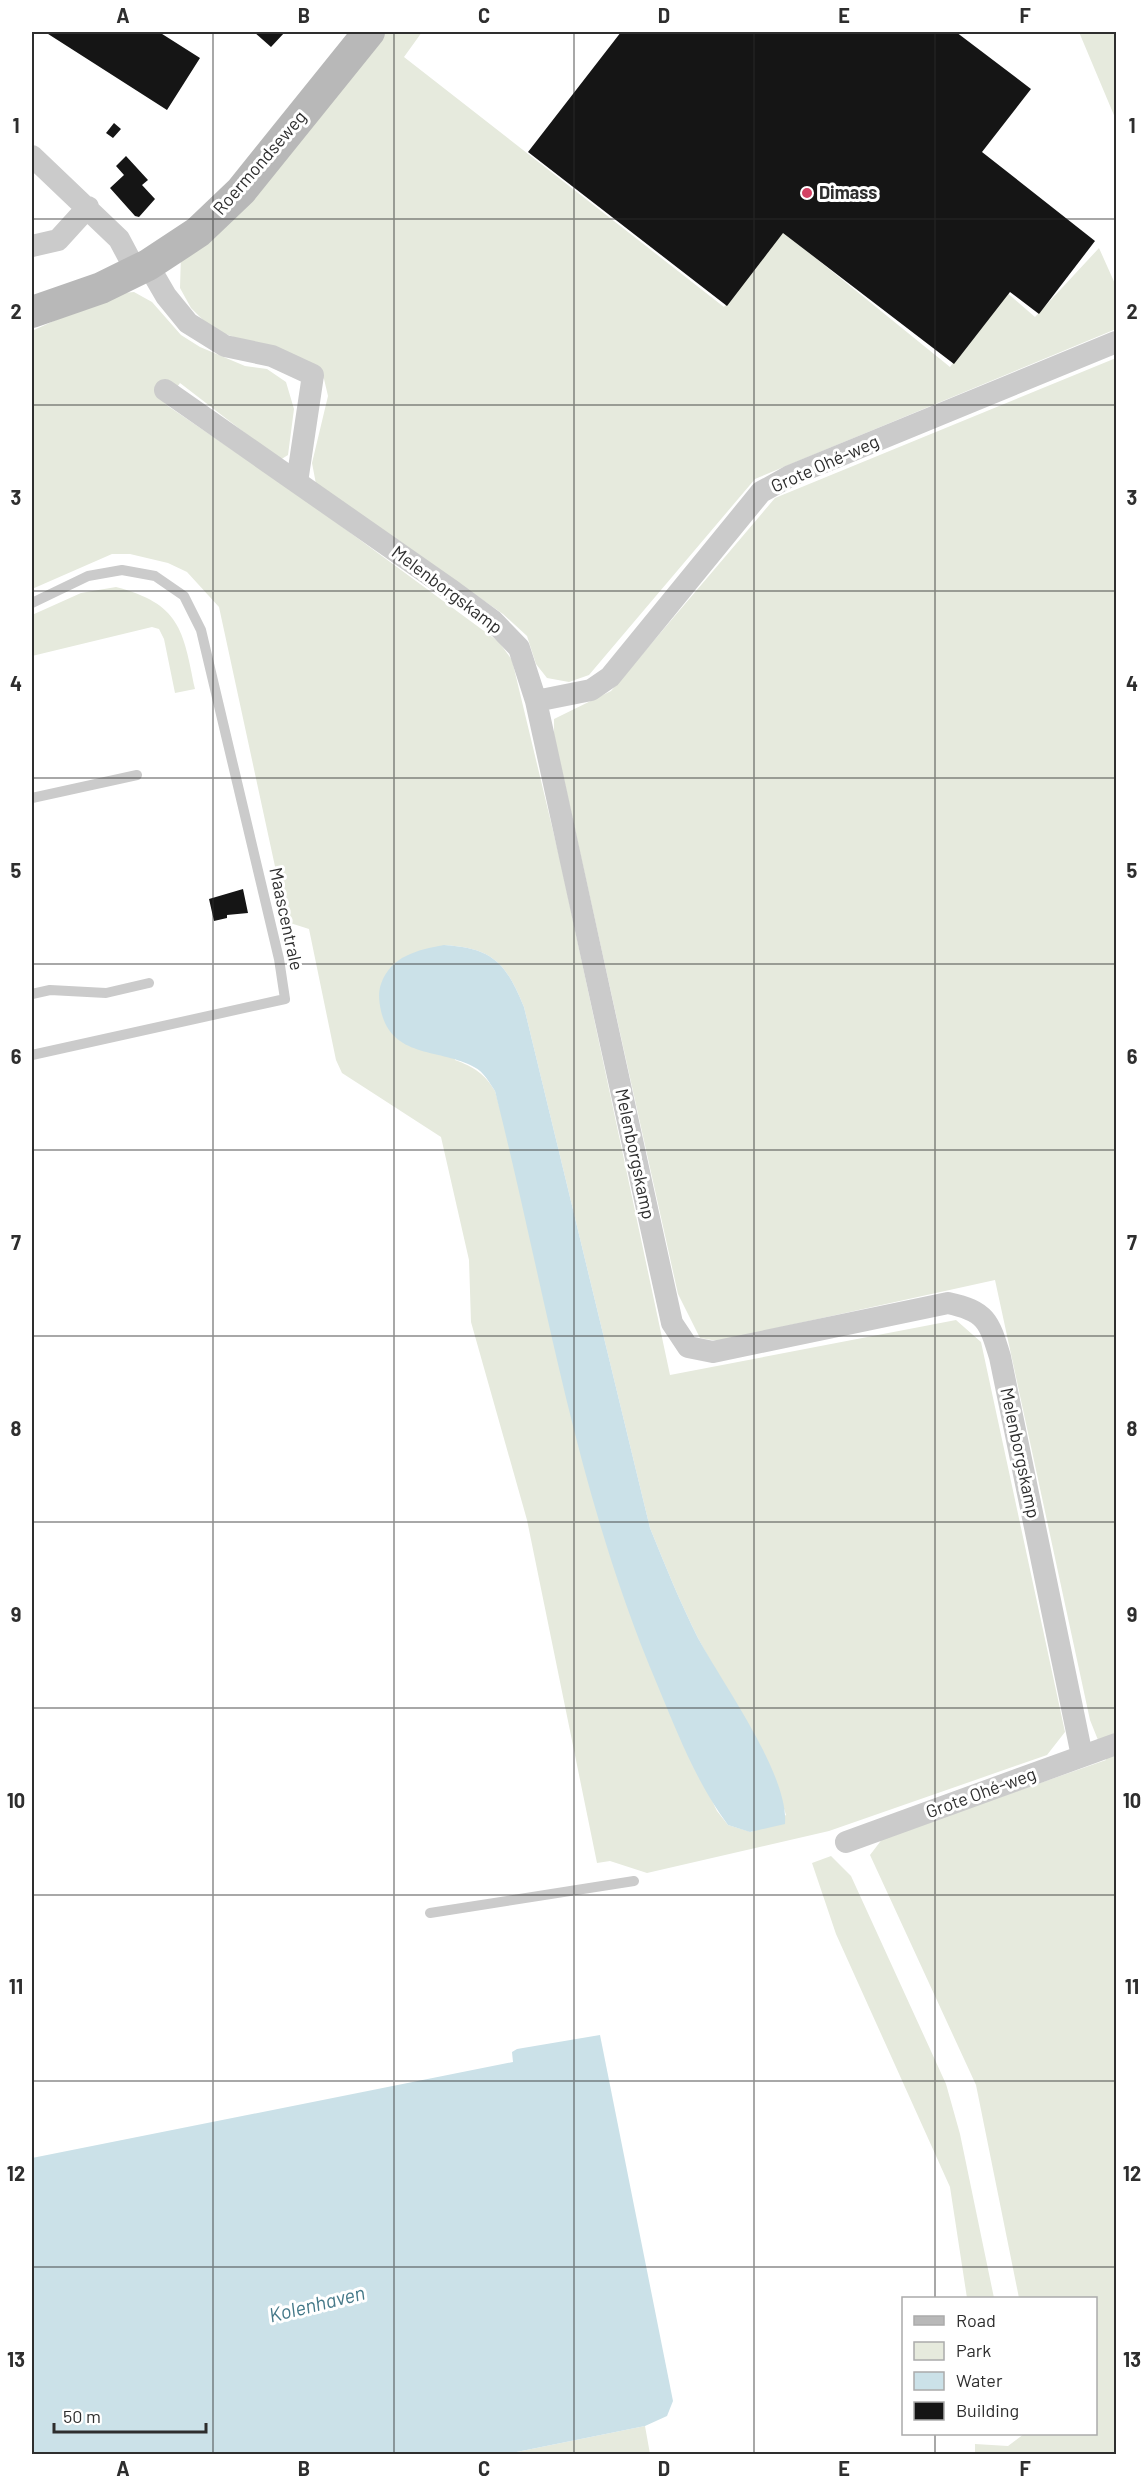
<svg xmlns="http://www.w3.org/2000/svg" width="1148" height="2486" font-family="Barlow,sans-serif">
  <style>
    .green { fill: #e6eadd; fill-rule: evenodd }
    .water { fill: #cbe1e8 }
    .building { fill: #151515 }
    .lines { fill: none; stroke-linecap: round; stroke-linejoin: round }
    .lane { stroke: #cbcbcb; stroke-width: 10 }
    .street { stroke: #cbcbcb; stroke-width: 22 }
    .secondary { stroke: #b8b8b8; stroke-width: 32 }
    .grid { fill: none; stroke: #2e2e2e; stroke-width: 1.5; stroke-opacity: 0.55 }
    .poi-dot { fill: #d34264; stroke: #fff; stroke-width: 2 }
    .labels { text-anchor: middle; stroke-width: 6; stroke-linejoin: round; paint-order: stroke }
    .street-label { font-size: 18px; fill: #2e2e2e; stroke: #fff }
    .poi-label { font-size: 18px; font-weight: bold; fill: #2e2e2e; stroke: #fff; text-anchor: start }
    .water-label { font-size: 20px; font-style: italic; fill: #447888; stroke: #fff }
    .neatline { fill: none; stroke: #2e2e2e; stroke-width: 2 }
    .grid-label { font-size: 20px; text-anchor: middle; font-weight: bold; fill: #2e2e2e }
  </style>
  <rect width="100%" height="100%" fill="#fff"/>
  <path class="green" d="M381,32H422L404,57L724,307L781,230L950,367L1005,291L1035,317L1099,248L1116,286V329L755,479L589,675L569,682L547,678L536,664L527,636L503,614L316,484L312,463L328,396L324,379L310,365L212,329L191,308L180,288L181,254Z
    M1079,32H1116V120Z
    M134,292L152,302L181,335L200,347L245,366L267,369L286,382L294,409L288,455L280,460L180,383L165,404L303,498L499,642L512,660L561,864L670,1375L956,1320L981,1342L1065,1732L1047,1755L829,1831L647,1873L610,1861L597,1863L527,1520L471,1322L469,1260L441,1137L342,1073L336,1060L309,929L287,922L219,607L187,572L168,563L130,554H112L32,589V331L112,294ZM444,945C493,948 506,963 524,1007L650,1528C665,1565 680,1602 698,1638C729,1697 767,1750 786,1815L751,1832L728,1825L717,1811L672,1719L495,1091C484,1073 474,1067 455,1060Z
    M1116,358V2454H975V2444L1008,2446L1024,2434H1096V2298H1019L976,2085L870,1855L883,1838L1106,1760L1090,1720L995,1280L718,1341L700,1338L678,1294L554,735V719L611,691L775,498Z
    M116,587C180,604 183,629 195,689L175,693L164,639L159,629L152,627L32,656V615L81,593Z
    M831,1856L851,1876L946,2084L960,2134L994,2298H967L950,2187L836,1934L812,1863Z
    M645,2426L650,2454H507Z"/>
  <path class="water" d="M444,945C493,948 506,963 524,1007L650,1528C665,1565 680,1602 698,1638C722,1683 789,1774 785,1824L750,1832L728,1825C697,1784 677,1732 657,1684C575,1491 546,1293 495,1091C489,1082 484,1072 474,1067C440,1048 392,1059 381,1011C379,1002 378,992 381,984C391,956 417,950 444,945Z
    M600,2035L673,2401L667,2416L645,2426L507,2454H32V2158L513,2062L512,2052L517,2049Z"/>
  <path class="building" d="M45,32H159L200,58L167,110Z
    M254,32H285L271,47Z
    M621,32H956L1031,89L982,152L1095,241L1039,314L1010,292L954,364L783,233L727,306L528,152Z
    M114,123L121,129L113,138L106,133Z
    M126,156L148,180L142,185L155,199L139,217L135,216L110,188L124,175L116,166Z
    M243,889L248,913L227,915V918L214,921L209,899Z"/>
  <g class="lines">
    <path class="lane" d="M32,603L88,576L122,570L155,576L184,596L201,630L279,959L285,999L32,1055
      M32,798L137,775
      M32,994L50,990L106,993L149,983
      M430,1913L634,1881"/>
    <path class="street" d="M32,156L119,239L136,271
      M32,246L58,240L88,207
      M148,265L166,296L188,323L225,346L272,356L313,375L297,482
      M165,390L454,592L492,620L519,648L536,701L672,1323L688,1347L713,1352L948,1303C986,1311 989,1321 1000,1357L1082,1756
      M536,701L591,690L610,677L761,492L790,476L1116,342
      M846,1842L1116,1744"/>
    <path class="secondary" d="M32,312L101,288L148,265L198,232L241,191L369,32"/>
  </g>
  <path class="grid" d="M213,32V2454M394,32V2454M574,32V2454M754,32V2454M935,32V2298M32,219H1116M32,405H1116M32,591H1116M32,778H1116M32,964H1116M32,1150H1116M32,1336H1116M32,1522H1116M32,1708H1116M32,1895H1116M32,2081H1116M32,2267H1116M935,2434V2454"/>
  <circle class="poi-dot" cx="807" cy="193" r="6"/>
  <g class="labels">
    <g class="street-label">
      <text transform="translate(260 163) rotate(-49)" y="6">Roermondseweg</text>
      <text transform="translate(825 464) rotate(-24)" y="6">Grote Ohé-weg</text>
      <text transform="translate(447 590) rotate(37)" y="6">Melenborgskamp</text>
      <text transform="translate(286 919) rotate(78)" y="6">Maascentrale</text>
      <text transform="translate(635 1154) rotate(78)" y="6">Melenborgskamp</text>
      <text transform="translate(1020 1453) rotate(78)" y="6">Melenborgskamp</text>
      <text transform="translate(981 1793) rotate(-20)" y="6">Grote Ohé-weg</text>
    </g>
    <g class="poi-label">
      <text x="819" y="199">Dimass</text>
    </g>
    <g class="water-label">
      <text transform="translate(317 2304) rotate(-14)" y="7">Kolenhaven</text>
    </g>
  </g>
  <rect width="1148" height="2486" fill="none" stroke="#ffffff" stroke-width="66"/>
  <rect x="902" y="2297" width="195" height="138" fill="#ffffff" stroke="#ababab" stroke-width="1.5"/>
  <rect x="914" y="2316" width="30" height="9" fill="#b8b8b8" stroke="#ababab" stroke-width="1.5"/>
  <text x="956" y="2327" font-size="18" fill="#2e2e2e">Road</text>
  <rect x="914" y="2342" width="30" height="18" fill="#e6eadd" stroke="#ababab" stroke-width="1.5"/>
  <text x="956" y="2357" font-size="18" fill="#2e2e2e">Park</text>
  <rect x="914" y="2372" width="30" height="18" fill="#cbe1e8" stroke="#ababab" stroke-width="1.5"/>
  <text x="956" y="2387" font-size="18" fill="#2e2e2e">Water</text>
  <rect x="914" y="2402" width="30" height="18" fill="#151515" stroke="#ababab" stroke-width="1.5"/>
  <text x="956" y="2417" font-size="18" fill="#2e2e2e">Building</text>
  <path d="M54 2423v9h152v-9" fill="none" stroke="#2e2e2e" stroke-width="3"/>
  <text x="63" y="2423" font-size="18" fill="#2e2e2e" stroke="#ffffff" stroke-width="4.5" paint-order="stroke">50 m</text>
  <rect x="33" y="33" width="1082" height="2420" class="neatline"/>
  <g class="grid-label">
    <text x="123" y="23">A</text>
    <text x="304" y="23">B</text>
    <text x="484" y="23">C</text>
    <text x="664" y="23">D</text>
    <text x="844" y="23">E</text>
    <text x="1025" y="23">F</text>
    <text x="16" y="133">1</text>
    <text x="1132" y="133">1</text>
    <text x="16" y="319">2</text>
    <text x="1132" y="319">2</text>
    <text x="16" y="505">3</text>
    <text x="1132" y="505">3</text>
    <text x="16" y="691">4</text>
    <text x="1132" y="691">4</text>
    <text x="16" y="878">5</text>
    <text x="1132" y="878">5</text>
    <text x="16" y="1064">6</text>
    <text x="1132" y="1064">6</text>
    <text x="16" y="1250">7</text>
    <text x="1132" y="1250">7</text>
    <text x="16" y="1436">8</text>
    <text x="1132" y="1436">8</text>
    <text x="16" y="1622">9</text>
    <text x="1132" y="1622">9</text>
    <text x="16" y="1808">10</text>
    <text x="1132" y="1808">10</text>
    <text x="16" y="1994">11</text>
    <text x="1132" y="1994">11</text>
    <text x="16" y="2181">12</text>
    <text x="1132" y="2181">12</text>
    <text x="16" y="2367">13</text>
    <text x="1132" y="2367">13</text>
    <text x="123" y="2476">A</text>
    <text x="304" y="2476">B</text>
    <text x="484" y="2476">C</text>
    <text x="664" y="2476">D</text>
    <text x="844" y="2476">E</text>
    <text x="1025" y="2476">F</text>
  </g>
</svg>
